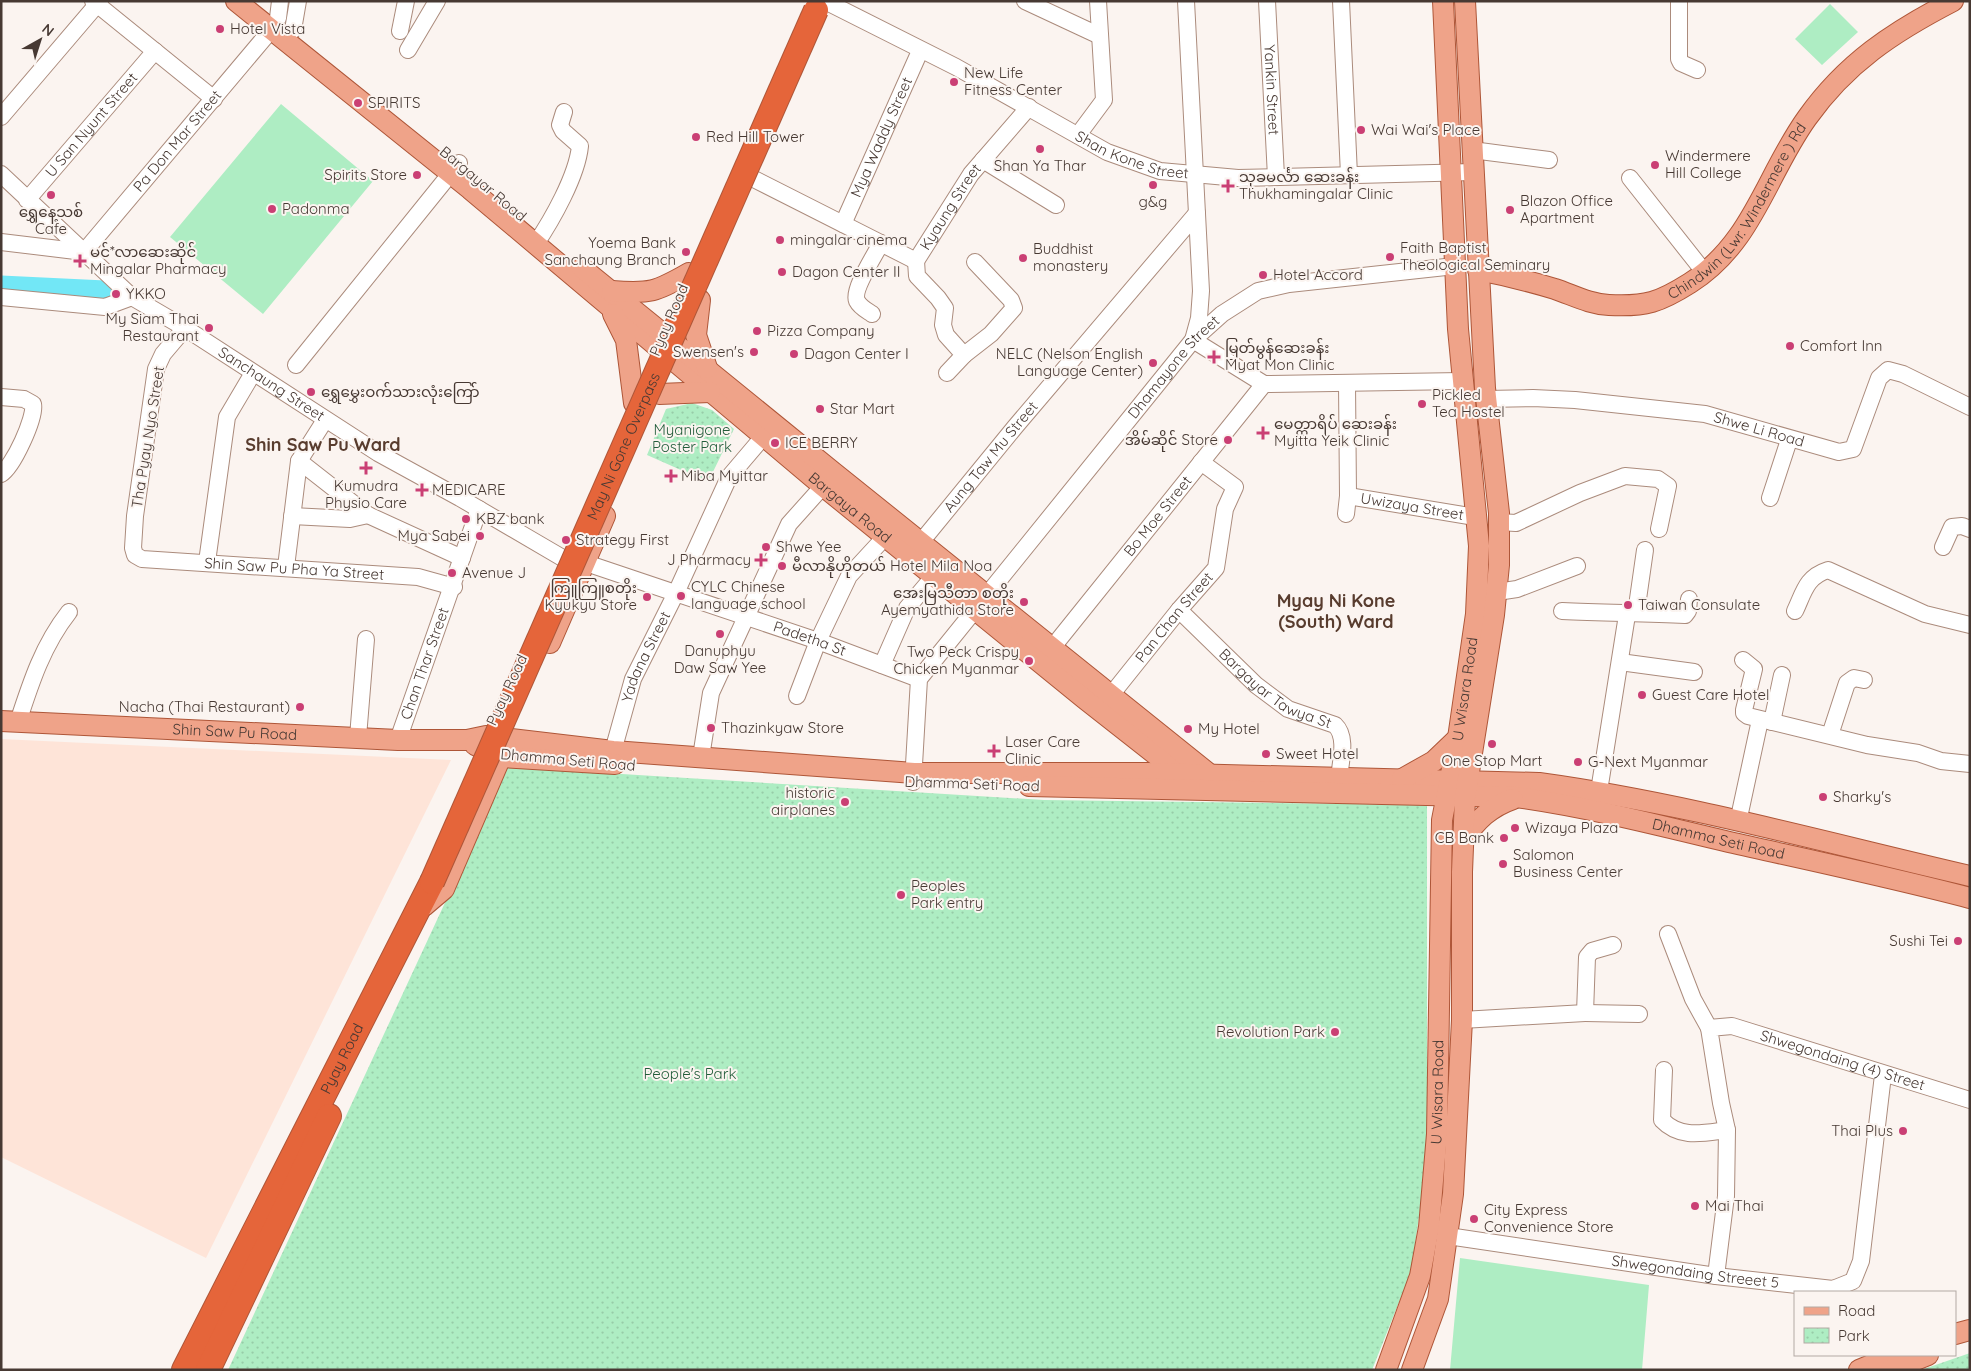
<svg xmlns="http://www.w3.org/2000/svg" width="1971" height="1371" font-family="Quicksand,'Noto Sans Myanmar',sans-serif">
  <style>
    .built { fill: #fee4d8 }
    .grass { fill: #aeedc3 }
    .park { fill: url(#park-dots) }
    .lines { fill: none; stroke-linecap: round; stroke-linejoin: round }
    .river { stroke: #72e7f6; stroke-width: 19 }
    .minor-casing { stroke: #ab8b7c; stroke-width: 18 }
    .major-casing { stroke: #ae5638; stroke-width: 22 }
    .highway-casing { stroke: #ae5638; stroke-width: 26 }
    .minor { stroke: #fff; stroke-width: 16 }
    .major { stroke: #efa389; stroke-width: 20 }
    .highway { stroke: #e5653a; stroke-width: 24 }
    .highway-bridge-casing { stroke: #ae5638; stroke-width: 26; stroke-linecap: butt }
    .highway-bridge { stroke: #e5653a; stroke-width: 24 }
    .poi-dot { fill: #ca3f74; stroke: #fbf4f0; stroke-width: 2 }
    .labels { text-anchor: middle; stroke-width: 4; stroke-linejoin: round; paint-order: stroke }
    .poi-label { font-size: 15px; fill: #473933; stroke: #fbf4f0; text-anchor: start }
    .street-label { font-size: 15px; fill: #473933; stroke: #fbf4f0 }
    .park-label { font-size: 15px; fill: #235d3b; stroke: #fbf4f0 }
    .quarter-label { font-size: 18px; font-weight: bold; fill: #583c2e; stroke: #fbf4f0 }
  </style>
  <defs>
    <pattern id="park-dots" width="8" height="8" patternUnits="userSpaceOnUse" patternTransform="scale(1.25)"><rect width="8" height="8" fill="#aeedc3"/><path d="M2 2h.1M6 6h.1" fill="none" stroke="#97cca8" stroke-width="1.8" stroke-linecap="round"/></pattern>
  </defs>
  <rect width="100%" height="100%" fill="#fbf4f0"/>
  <path class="built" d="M1,739L451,760L206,1258L1,1157Z"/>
  <path class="grass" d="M1830,4L1858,32L1822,65L1795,39Z
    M281,104L373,181L263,314L170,237Z
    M1460,1258L1649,1285L1642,1370H1450Z"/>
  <path class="park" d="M692,403L712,410L734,429L708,482L647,455L666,409Z
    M508,767L1044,800L1427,805V1162L1411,1272L1372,1370H228Z
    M1970,1353V1370H1921Z"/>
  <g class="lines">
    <path class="river" d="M1,285L105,290"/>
    <defs>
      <g id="minor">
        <path d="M93,1L214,99"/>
        <path id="s1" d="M825,1L956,67L1107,152L1160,171L1238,178L1473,172"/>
        <path d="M1025,1L1100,36"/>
        <path d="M1186,1L1201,291L1199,318L1193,340L1264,384L1462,381"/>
        <path id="s2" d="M1267,1L1276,177"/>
        <path d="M1341,1L1349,175"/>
        <path d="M1679,1V59L1681,63L1697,70"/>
        <path d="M278,18L280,1"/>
        <path d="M293,30L298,1"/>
        <path d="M400,31L406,1"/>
        <path d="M408,50L437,1"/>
        <path d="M1,117L100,1"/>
        <path d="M1078,135L1104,100L1098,1"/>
        <path d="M1472,150L1549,160"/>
        <path d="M983,160L1056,205"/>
        <path id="s3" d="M1,174L132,297L185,328L378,453L460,498L566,560"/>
        <path id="s4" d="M752,178L916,261L971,174L1029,107"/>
        <path d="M1630,178L1705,273"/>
        <path id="s5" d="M27,200L155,51"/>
        <path id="s6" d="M843,224L920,51"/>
        <path d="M1,242L84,252"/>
        <path d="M535,245C552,220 577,176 580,146L563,131L560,125L564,112"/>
        <path id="s7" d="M84,252L271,30"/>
        <path d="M916,261L917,276L938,298L945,308L943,325L946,335L964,355L947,373"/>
        <path d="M1,297L105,307L132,297"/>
        <path d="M872,314C866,310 860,307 857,301C852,290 875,255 881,243"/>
        <path id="s8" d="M185,328L163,354L156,369L135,516L133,548L135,555L142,559L418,577L454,587"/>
        <path d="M964,355L991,334L1014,308L1011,300L975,262"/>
        <path d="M296,365L459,163"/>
        <path d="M1,397L24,399L33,404C36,417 13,467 1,474"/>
        <path id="s9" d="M1486,399L1533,398L1575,400L1705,414L1839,452L1853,449L1879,378L1888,370L1903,374L1970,407"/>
        <path d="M299,461L368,515L462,558"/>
        <path id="s10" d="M1348,496L1475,517"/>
        <path d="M1770,498L1789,440"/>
        <path d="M1346,514L1348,496L1347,383"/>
        <path d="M292,516L350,519L368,515"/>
        <path d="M1499,522L1516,523L1580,493L1625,476L1658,479L1668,486L1659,529"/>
        <path id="s11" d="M921,542L1015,427L1197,213"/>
        <path d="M1943,547L1952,527L1962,526L1970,529"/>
        <path d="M207,562L227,417L253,373"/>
        <path id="s12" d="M586,563L818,641L919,679"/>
        <path d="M286,567L299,461L325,420"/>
        <path d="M1497,592L1517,589L1577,566"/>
        <path id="s13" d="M1179,610L1256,685L1288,709L1335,725C1348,737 1340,763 1339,779"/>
        <path d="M1562,611C1603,613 1644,613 1685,615L1688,611L1689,599"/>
        <path d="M1795,611C1804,592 1806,577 1828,570L1925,614L1970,625"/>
        <path d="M1636,613L1645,550"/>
        <path id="s14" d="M1052,648L1264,384"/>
        <path d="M1743,660L1754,669L1744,710V713L1748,716L1867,745L1918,753L1941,761L1970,764"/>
        <path d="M1620,662L1694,672"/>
        <path d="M882,665L907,608L934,576"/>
        <path id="s15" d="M1111,695L1179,610L1216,568L1225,509L1235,487L1201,462"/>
        <path d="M797,696L818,641L849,576L885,537"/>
        <path d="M18,722C31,682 43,645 69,612"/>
        <path d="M1772,722L1782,675"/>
        <path d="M1830,735L1847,683L1854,678L1864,680"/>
        <path d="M358,737L366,639"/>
        <path id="s16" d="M398,740L479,509"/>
        <path id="s17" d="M613,751L633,679L676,593L729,477L763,437"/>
        <path d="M701,757L711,693L789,524L823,486"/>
        <path id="s18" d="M913,782L919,679L1193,340L1222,314L1258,291L1289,284L1455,266"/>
        <path d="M1599,791L1627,615"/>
        <path d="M1738,822L1760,720"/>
        <path d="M1668,934L1693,999L1709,1028"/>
        <path d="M1585,1013L1639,1014"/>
        <path d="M1462,1020L1585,1013L1587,957L1592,951L1613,945"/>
        <path d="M1664,1070L1662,1120C1680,1139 1703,1133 1727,1130"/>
        <path id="s19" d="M1448,1236L1716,1276L1833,1289L1853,1281L1861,1261L1883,1075"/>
        <path id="s20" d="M1716,1276L1726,1196L1727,1130L1721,1103L1709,1028L1732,1026L1970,1100"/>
      </g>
      <g id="major">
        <path id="s21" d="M236,1L470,189L823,486L1085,699L1183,776"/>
        <path d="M582,268L833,472L1213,777"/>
        <path id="s22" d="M1478,270C1504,275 1529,281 1555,289C1573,295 1589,304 1609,305C1646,307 1660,302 1690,283C1753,243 1766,175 1807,118C1846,63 1893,32 1953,1"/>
        <path d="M612,291C650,294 656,292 689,273"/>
        <path d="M700,300L696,335L707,368"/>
        <path d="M613,314L626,340L634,403"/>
        <path d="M659,394L710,392"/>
        <path d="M550,643L605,516"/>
        <path id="s23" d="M1,721L398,740H467L486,736L613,751L914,773H1148L1539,783C1684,803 1827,843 1970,876"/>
        <path d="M475,745L501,757L615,764"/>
        <path d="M1402,779L1434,761L1458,738"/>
        <path id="s24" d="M1029,786L1516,797C1588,807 1658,825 1729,842C1809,860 1890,877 1970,898"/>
        <path d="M1463,840C1477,820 1490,807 1513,799"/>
        <path d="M424,906L444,889L506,745"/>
        <path d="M1955,1334L1970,1330"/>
        <path id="s25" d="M1386,1370L1420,1276L1429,1227L1437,1134L1442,820L1458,738L1476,614L1479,546L1458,329L1443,1"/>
        <path d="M1412,1370L1438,1299L1453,1194L1462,1020V872L1465,797L1494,615L1499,565V513L1485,388L1465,1"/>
        <path d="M1859,1370L1895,1355"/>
        <path d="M1891,1370L1928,1355"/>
      </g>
      <g id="highway">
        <path id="s26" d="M184,1370L432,882"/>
        <path d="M208,1370L329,1116"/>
      </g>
    </defs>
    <use href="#minor" class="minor-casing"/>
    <use href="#major" class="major-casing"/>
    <use href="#highway" class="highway-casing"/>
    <use href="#minor" class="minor"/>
    <use href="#major" class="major"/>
    <use href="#highway" class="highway"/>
    <defs>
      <g id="highway-bridge">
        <path id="s27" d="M432,882L816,10"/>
      </g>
    </defs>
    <use href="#highway-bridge" class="highway-bridge-casing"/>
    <use href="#highway-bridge" class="highway-bridge"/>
  </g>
  <g class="poi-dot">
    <circle cx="220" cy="29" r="5"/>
    <circle cx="954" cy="82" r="5"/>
    <circle cx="358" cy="103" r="5"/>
    <circle cx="1361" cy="130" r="5"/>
    <circle cx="696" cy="137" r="5"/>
    <circle cx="1040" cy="149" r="5"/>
    <circle cx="1655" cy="165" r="5"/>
    <circle cx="417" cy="175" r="5"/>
    <circle cx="1153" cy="185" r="5"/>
    <path d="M1225.5 178.5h5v5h5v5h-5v5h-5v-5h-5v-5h5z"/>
    <circle cx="51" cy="195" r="5"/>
    <circle cx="272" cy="209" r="5"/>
    <circle cx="1510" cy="210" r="5"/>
    <circle cx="780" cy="240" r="5"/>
    <circle cx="686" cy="252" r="5"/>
    <circle cx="1390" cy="257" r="5"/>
    <circle cx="1023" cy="258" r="5"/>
    <path d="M77.5 253.5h5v5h5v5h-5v5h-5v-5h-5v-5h5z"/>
    <circle cx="782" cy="272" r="5"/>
    <circle cx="1263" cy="275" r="5"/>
    <circle cx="116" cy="294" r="5"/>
    <circle cx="209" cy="328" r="5"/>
    <circle cx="757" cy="331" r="5"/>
    <circle cx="1790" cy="346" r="5"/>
    <circle cx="754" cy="352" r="5"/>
    <circle cx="794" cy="354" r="5"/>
    <path d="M1211.5 349.5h5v5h5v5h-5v5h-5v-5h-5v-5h5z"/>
    <circle cx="1153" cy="363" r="5"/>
    <circle cx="311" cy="392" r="5"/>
    <circle cx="1422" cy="404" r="5"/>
    <circle cx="820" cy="409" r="5"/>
    <path d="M1260.5 425.5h5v5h5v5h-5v5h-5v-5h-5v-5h5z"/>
    <circle cx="1228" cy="440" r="5"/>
    <circle cx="775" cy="443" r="5"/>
    <path d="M363.5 460.5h5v5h5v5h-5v5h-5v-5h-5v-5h5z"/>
    <path d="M668.5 468.5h5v5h5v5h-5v5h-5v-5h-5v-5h5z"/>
    <path d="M419.5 482.5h5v5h5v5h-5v5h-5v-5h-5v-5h5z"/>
    <circle cx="466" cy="519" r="5"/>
    <circle cx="480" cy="536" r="5"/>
    <circle cx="566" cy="540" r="5"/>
    <circle cx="766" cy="547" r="5"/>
    <path d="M758.5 552.5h5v5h5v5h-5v5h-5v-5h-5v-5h5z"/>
    <circle cx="782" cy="566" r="5"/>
    <circle cx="452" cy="573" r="5"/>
    <circle cx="681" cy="596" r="5"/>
    <circle cx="647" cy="597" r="5"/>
    <circle cx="1024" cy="602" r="5"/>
    <circle cx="1628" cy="605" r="5"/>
    <circle cx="720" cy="634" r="5"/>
    <circle cx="1029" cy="661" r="5"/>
    <circle cx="1642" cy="695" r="5"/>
    <circle cx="300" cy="707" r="5"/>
    <circle cx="711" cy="728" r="5"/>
    <circle cx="1188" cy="729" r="5"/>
    <circle cx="1492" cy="744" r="5"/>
    <path d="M991.5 743.5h5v5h5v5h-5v5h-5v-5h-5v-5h5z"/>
    <circle cx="1266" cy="754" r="5"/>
    <circle cx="1578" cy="762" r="5"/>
    <circle cx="1823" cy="797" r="5"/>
    <circle cx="845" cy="802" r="5"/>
    <circle cx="1515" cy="828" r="5"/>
    <circle cx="1504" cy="838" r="5"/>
    <circle cx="1503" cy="864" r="5"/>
    <circle cx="901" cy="895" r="5"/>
    <circle cx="1958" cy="941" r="5"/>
    <circle cx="1335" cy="1032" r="5"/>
    <circle cx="1903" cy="1131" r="5"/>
    <circle cx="1695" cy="1206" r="5"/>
    <circle cx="1474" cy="1219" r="5"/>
  </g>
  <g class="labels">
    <g class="poi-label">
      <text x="230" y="34">Hotel Vista</text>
      <text x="964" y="78">New Life<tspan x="964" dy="17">Fitness Center</tspan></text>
      <text x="368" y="108">SPIRITS</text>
      <text x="1371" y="135">Wai Wai's Place</text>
      <text x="706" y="142">Red Hill Tower</text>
      <text x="1665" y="161">Windermere<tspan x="1665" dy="17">Hill College</tspan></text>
      <text x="1040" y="171" text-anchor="middle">Shan Ya Thar</text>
      <text x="407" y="180" text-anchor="end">Spirits Store</text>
      <text x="1239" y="182">သုခမင်္လာ ဆေးခန်း<tspan x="1239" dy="17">Thukhamingalar Clinic</tspan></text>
      <text x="1520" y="206">Blazon Office<tspan x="1520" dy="17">Apartment</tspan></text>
      <text x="1153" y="207" text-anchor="middle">g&amp;g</text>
      <text x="282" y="214">Padonma</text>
      <text x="51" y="217" text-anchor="middle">ရွှေနေ့သစ်<tspan x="51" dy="17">Cafe</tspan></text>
      <text x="790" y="245">mingalar cinema</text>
      <text x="676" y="248" text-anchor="end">Yoema Bank<tspan x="676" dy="17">Sanchaung Branch</tspan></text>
      <text x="1400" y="253">Faith Baptist<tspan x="1400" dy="17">Theological Seminary</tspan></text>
      <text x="1033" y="254">Buddhist<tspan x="1033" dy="17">monastery</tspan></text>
      <text x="90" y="257">မင်*လာဆေးဆိုင်<tspan x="90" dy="17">Mingalar Pharmacy</tspan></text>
      <text x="792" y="277">Dagon Center II</text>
      <text x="1273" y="280">Hotel Accord</text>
      <text x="126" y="299">YKKO</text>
      <text x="199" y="324" text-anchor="end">My Siam Thai<tspan x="199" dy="17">Restaurant</tspan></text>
      <text x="767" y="336">Pizza Company</text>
      <text x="1800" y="351">Comfort Inn</text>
      <text x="1225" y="353">မြတ်မွန်ဆေးခန်း<tspan x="1225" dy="17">Myat Mon Clinic</tspan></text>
      <text x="744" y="357" text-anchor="end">Swensen's</text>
      <text x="804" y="359">Dagon Center I</text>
      <text x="1143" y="359" text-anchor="end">NELC (Nelson English<tspan x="1143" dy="17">Language Center)</tspan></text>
      <text x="321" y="397">ရွှေမွှေးဝက်သားလုံးကြော်</text>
      <text x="1432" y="400">Pickled<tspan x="1432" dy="17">Tea Hostel</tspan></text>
      <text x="830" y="414">Star Mart</text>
      <text x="1274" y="429">မေတ္တာရိပ် ဆေးခန်း<tspan x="1274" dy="17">Myitta Yeik Clinic</tspan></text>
      <text x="1218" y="445" text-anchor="end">အိမ်ဆိုင် Store</text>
      <text x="785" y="448">ICE BERRY</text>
      <text x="681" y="481">Miba Myittar</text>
      <text x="366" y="491" text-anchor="middle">Kumudra<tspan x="366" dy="17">Physio Care</tspan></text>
      <text x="432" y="495">MEDICARE</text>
      <text x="476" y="524">KBZ bank</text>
      <text x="470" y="541" text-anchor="end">Mya Sabei</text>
      <text x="576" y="545">Strategy First</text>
      <text x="776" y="552">Shwe Yee</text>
      <text x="751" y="565" text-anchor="end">J Pharmacy</text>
      <text x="792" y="571">မီလာနိုဟိုတယ် Hotel Mila Noa</text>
      <text x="462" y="578">Avenue J</text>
      <text x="691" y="592">CYLC Chinese<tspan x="691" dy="17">language school</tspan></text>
      <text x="637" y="593" text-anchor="end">ကြူကြူစတိုး<tspan x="637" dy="17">Kyukyu Store</tspan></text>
      <text x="1014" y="598" text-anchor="end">အေးမြသီတာ စတိုး<tspan x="1014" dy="17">Ayemyathida Store</tspan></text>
      <text x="1638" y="610">Taiwan Consulate</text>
      <text x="720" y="656" text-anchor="middle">Danuphyu<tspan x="720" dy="17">Daw Saw Yee</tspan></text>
      <text x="1019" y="657" text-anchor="end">Two Peck Crispy<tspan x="1019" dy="17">Chicken Myanmar</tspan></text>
      <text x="1652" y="700">Guest Care Hotel</text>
      <text x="290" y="712" text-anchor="end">Nacha (Thai Restaurant)</text>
      <text x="721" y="733">Thazinkyaw Store</text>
      <text x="1198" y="734">My Hotel</text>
      <text x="1005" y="747">Laser Care<tspan x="1005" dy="17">Clinic</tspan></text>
      <text x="1276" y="759">Sweet Hotel</text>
      <text x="1492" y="766" text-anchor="middle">One Stop Mart</text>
      <text x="1588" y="767">G-Next Myanmar</text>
      <text x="835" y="798" text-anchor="end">historic<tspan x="835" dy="17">airplanes</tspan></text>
      <text x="1833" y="802">Sharky's</text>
      <text x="1525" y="833">Wizaya Plaza</text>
      <text x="1494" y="843" text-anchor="end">CB Bank</text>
      <text x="1513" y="860">Salomon<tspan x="1513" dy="17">Business Center</tspan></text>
      <text x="911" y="891">Peoples<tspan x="911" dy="17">Park entry</tspan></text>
      <text x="1948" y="946" text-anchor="end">Sushi Tei</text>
      <text x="1325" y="1037" text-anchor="end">Revolution Park</text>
      <text x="1893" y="1136" text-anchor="end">Thai Plus</text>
      <text x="1705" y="1211">Mai Thai</text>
      <text x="1484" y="1215">City Express<tspan x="1484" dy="17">Convenience Store</tspan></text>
    </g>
    <g class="street-label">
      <text dy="5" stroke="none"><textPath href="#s2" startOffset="89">Yankin Street</textPath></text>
      <text dy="5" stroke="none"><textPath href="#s5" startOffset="99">U San Nyunt Street</textPath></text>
      <text dy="5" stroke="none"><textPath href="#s6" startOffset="95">Mya Waddy Street</textPath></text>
      <text dy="5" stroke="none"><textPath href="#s7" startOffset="145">Pa Don Mar Street</textPath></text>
      <text dy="5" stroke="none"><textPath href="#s1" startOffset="345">Shan Kone Street</textPath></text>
      <text transform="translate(483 184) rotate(40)" y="5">Bargayar Road</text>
      <text dy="5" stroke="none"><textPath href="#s4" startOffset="248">Kyaung Street</textPath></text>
      <text dy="5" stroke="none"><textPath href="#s22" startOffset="308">Chindwin (Lwr. Windermere ) Rd</textPath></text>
      <text transform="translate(669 320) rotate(-67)" y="5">Pyay Road</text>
      <text dy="5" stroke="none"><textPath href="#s18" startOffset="506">Dhamayone Street</textPath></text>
      <text dy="5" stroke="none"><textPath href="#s3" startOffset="344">Sanchaung Street</textPath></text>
      <text dy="5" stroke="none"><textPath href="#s9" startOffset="276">Shwe Li Road</textPath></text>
      <text transform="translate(148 437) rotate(-81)" y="5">Tha Pyay Nyo Street</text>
      <text dy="5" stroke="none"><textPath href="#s27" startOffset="476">May Ni Gone Overpass</textPath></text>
      <text dy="5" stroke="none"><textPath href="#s11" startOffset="110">Aung Taw Mu Street</textPath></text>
      <text dy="5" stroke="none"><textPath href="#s10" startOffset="65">Uwizaya Street</textPath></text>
      <text dy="5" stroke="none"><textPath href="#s21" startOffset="796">Bargaya Road</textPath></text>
      <text dy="5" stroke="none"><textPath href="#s14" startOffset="169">Bo Moe Street</textPath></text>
      <text dy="5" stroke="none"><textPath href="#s8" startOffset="399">Shin Saw Pu Pha Ya Street</textPath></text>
      <text dy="5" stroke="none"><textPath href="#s15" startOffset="100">Pan Chan Street</textPath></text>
      <text dy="5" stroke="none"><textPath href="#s12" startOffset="236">Padetha St</textPath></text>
      <text dy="5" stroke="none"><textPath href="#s17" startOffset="100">Yadana Street</textPath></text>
      <text dy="5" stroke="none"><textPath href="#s16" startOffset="81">Chan Thar Street</textPath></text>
      <text dy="5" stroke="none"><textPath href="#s13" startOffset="126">Bargayar Tawya St</textPath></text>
      <text dy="5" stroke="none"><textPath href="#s25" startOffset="690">U Wisara Road</textPath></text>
      <text transform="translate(507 690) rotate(-65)" y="5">Pyay Road</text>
      <text dy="5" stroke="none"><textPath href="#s23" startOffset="234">Shin Saw Pu Road</textPath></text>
      <text transform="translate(568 760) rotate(5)" y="5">Dhamma Seti Road</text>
      <text transform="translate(972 784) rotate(2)" y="5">Dhamma Seti Road</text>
      <text dy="5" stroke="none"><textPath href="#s24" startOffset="694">Dhamma Seti Road</textPath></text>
      <text dy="5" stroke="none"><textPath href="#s26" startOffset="349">Pyay Road</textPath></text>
      <text dy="5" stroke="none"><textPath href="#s20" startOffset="389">Shwegondaing (4) Street</textPath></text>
      <text dy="5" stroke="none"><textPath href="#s25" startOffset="285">U Wisara Road</textPath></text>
      <text dy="5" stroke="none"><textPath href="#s19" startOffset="250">Shwegondaing Streeet 5</textPath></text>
    </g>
    <g class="park-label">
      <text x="692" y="435">Myanigone<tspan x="692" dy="17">Poster Park</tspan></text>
      <text x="690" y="1079">People's Park</text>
    </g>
    <g class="quarter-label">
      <text x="323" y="451">Shin Saw Pu Ward</text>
      <text x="1336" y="607">Myay Ni Kone<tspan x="1336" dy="21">(South) Ward</tspan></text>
    </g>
  </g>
  <rect width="1971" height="1371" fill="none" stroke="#473933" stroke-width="5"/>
  <rect x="1794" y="1291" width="162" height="65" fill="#fbf4f0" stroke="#b3a9a4"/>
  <rect x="1804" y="1307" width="25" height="8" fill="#efa389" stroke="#b3a9a4"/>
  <text x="1838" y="1316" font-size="15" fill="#473933">Road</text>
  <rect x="1804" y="1328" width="25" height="15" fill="url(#park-dots)" stroke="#b3a9a4"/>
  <text x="1838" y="1341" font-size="15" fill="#473933">Park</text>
  <g transform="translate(40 40) rotate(39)" stroke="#fbf4f0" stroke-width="4" paint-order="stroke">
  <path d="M0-4L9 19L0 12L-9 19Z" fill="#473933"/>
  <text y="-8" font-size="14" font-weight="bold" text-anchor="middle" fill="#473933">N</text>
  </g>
</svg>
